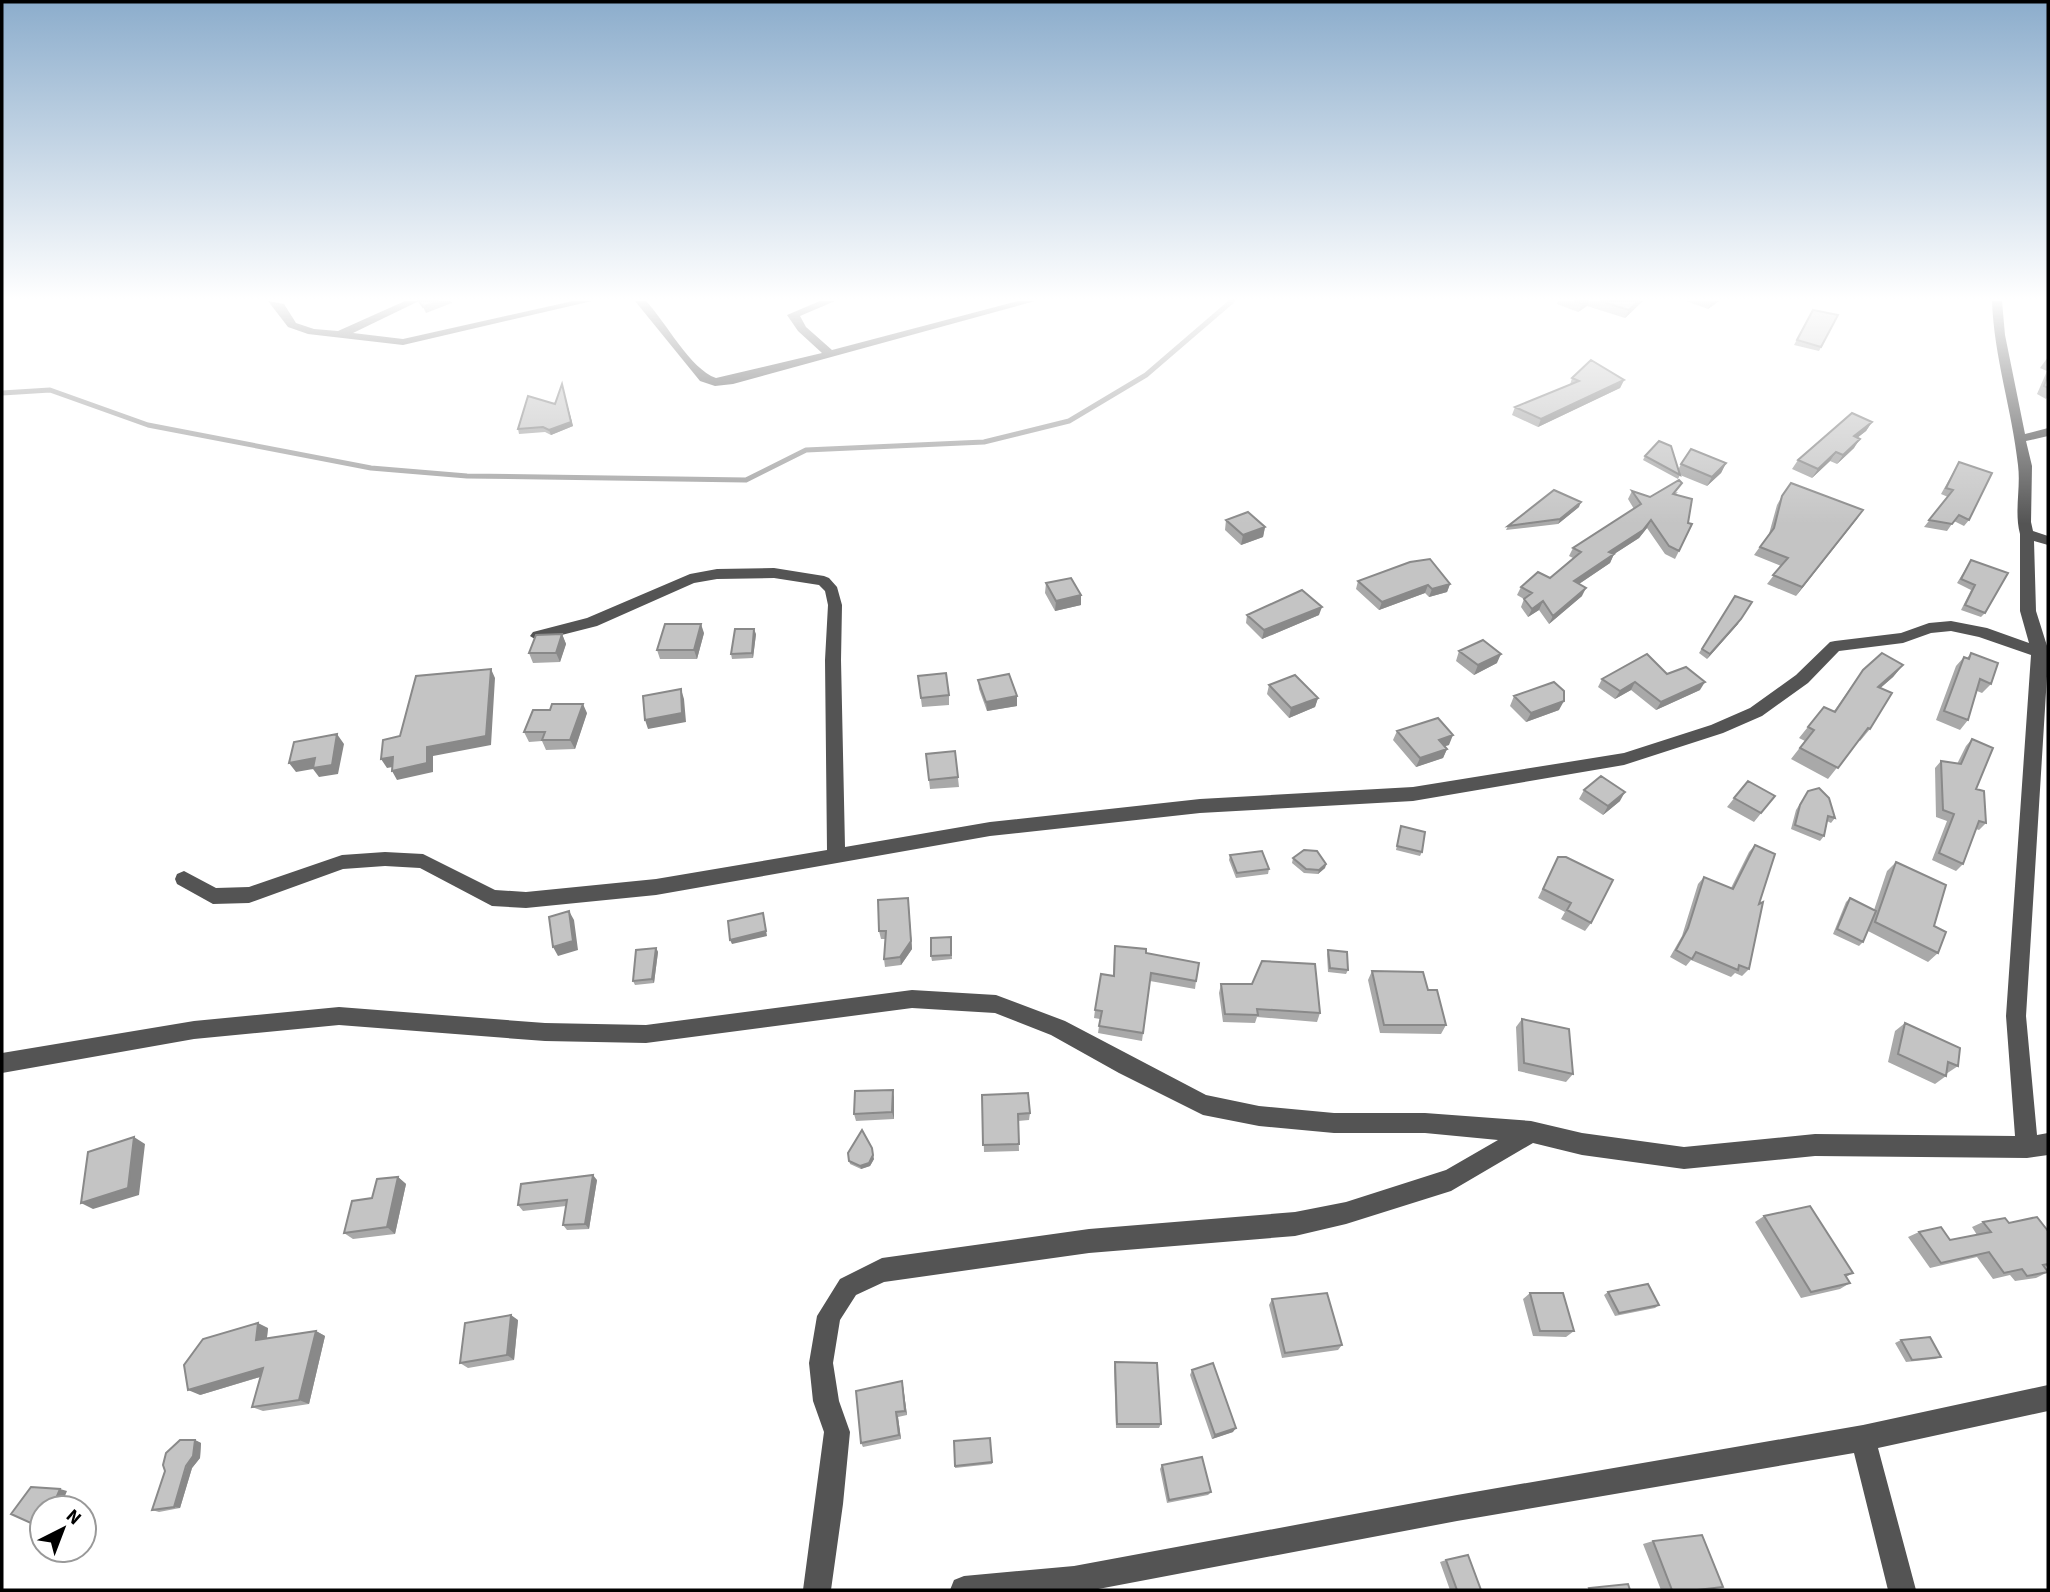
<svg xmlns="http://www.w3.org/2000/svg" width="2050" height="1592" font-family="'Source Sans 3',sans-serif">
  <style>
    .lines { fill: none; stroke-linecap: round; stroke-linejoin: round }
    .stream { stroke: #a2a2a2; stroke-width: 5 }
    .minor { fill: #545454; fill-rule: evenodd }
    .wall { fill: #a9a9a9 }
    .shaded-wall { fill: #898989 }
    .building { fill: #c4c4c4; stroke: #898989; stroke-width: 2 }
  </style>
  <rect width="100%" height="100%" fill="#fff"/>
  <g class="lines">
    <path class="stream" d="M2,393L50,390L148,425L371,468L467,476L746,480L806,450L984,442L1069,421L1146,375L1232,301"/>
    <path class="minor" d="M268,301L284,304L296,323L314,329L338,331L405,301H419L353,333L403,339L573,301H592L403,345L308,334L288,327Z
      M635,301H646C666,322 690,369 716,378L822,353L798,331L787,315L820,301H835L800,316L806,327L832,350L1018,301H1035L733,384L715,386L700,381Z
      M1992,301H2002L2005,335L2025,434L2048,428V436L2026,441L2032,466L2031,522L2033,531L2048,536V545L2034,541L2036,611L2048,649V660L2026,1016L2037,1135L2048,1133V1155L2027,1158L1815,1156L1684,1169L1582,1155L1533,1143L1451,1191L1346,1224L1295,1236L1089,1253L884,1282L856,1295L840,1320L833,1363L839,1401L850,1432L843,1504L831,1590H803L824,1432L813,1401L809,1363L817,1316L840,1279L882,1258L1089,1229L1295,1212L1346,1202L1446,1170L1498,1140L1425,1133H1334L1259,1126L1203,1115L1119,1073L1051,1035L995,1013L912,1008L646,1043L545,1041L339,1025L194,1039L2,1073V1053L194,1021L339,1007L545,1023L646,1025L912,990L996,995L1065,1021L1206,1095L1259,1106L1334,1113H1425L1531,1121L1582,1133L1684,1147L1815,1134L2015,1136L2006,1016L2031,655L1979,637L1951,631L1931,633L1903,643L1839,651L1808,683L1762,716L1723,733L1624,765L1413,801L1200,813L990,836L656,895L526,908L492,906L420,868L385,866L343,869L249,903L213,904L177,884L175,879L177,874L184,871L216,888L249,887L342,855L385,852L423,854L495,890L526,892L656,879L827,850L825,660L828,605L825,591L819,585L774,578L717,579L694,583L597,626L538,641L530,636L533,632L587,618L690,574L717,569L774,568L824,576L829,578L837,587L842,605L841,660L845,847L990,822L1200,799L1413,787L1624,753L1711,725L1750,708L1796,675L1830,642L1835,641L1901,633L1929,623L1951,621L1987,628L2029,643L2020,611V534C2014,511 2021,488 2018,465C2012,410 1994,357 1992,301Z
      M2048,1385V1411L1878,1448L1916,1590H1888L1854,1453L1457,1521L1093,1590H950L954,1580L964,1576L1074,1566L1457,1495L1863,1425Z"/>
  </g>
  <path class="wall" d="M1558,301H1643L1625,318L1587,306L1578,312L1557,304Z
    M1686,301H1719L1708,309Z
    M1813,310L1838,315L1819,351L1794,345Z
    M2048,357V396L2046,399L2037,394L2047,371L2040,368Z
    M1572,378L1624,380L1620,388L1538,427L1512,415L1515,407L1570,385Z
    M563,389L573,426L551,435L545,432L519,434L518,429L555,404Z
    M1872,422L1866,431L1857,438L1854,448L1837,464L1830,461L1812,478L1792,469L1798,460Z
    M1645,456L1678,470L1681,464L1726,463L1721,473L1707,486L1680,475L1678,479L1643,460Z
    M1959,462L1969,520L1964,526L1954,521L1947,531L1924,527L1948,497L1941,494L1955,469Z
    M1632,491L1650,497L1678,492L1675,495L1679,551L1675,559L1665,554L1647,528L1639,538L1614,554L1610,563L1579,584L1582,596L1549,624L1539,610L1528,617L1521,607L1524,599L1517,595L1521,587L1550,578L1573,558L1569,556L1573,548L1634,509L1628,499Z
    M1782,496L1863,510L1796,596L1767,584L1781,566L1754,555L1769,534L1777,505Z
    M1579,507L1558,524L1506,530L1508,526Z
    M1226,520L1265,527L1263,537L1241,545L1225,530Z
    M1971,560L1985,613L1981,617L1961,610L1971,590L1957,583Z
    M1358,581L1450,584L1447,592L1429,597L1425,593L1379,610L1356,589Z
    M1046,583L1081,605L1055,611L1045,593Z
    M1735,596L1738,624L1707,659L1699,653Z
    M1247,615H1319L1262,639L1246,623Z
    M704,633L697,659H660L657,650Z
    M562,634L566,644L560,662L533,663L529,653Z
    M756,634L753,658L732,659L731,654Z
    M1459,651L1497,663L1474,675L1456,661Z
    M1971,653L1991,684L1982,693L1977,691L1968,720L1960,730L1936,720L1956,666L1964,657L1967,658Z
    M1903,665L1893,677L1880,688L1870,729L1860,741L1859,740L1828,779L1791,759L1805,741L1799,738L1824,707L1834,711L1863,670Z
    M1667,674L1700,690L1656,710L1631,690L1615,699L1598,687L1602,679Z
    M918,676L949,695V705L922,707Z
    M978,680L1017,696V706L987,711L979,689Z
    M1269,685L1318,698L1315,707L1289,718L1267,694Z
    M1514,696L1559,710L1526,722L1510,706Z
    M587,713L575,749L546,750L542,741L529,742L524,732Z
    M1397,731L1449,745L1445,746L1447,749L1443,758L1416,767L1393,740Z
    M1972,739L1976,789L1986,823L1979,830L1976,829L1963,864L1956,871L1932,860L1947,821L1936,817L1935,768L1941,761L1957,764L1966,746Z
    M955,751L959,787L930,789L929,780Z
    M1748,781L1775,796L1754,822L1727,807Z
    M1584,790L1620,801L1603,815L1579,799Z
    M1808,791L1835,818L1831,823L1827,821L1824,836L1820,841L1791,829L1796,810Z
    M1401,826L1422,852L1420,856L1396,850Z
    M1755,845L1759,904L1749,969L1742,976L1735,973L1731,977L1691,960L1686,966L1670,957L1682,936L1698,884L1704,877L1731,888L1749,852Z
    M1230,855L1269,869L1268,874L1236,878L1229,860Z
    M1558,857L1591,923L1585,931L1561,919L1565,912L1538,898Z
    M1293,858L1326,864L1325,868L1318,874L1304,873L1292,863Z
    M1896,862L1934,926L1938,953L1928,962L1868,931L1863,942L1859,946L1833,934L1846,902L1850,898L1874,910L1887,871Z
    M909,906L912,949L901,965L885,967L884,959L885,939H881L879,931Z
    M951,937L952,959L932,961L931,956Z
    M656,948L658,952L654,983L635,985L633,981Z
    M1328,950L1348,970L1346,974L1328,972L1327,954Z
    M1146,953L1196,981L1195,989L1150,981L1142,1041L1098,1033L1100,1019L1094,1018L1095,1010L1113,976L1114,954Z
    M1372,971L1428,990L1446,1025L1441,1034L1380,1033L1368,980Z
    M1221,984L1320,1013L1317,1022L1257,1017L1255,1023L1223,1022L1219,993Z
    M1522,1019L1573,1074L1566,1082L1518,1071L1516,1027Z
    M1905,1023L1958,1066L1946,1074V1076L1935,1084L1888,1062L1895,1031Z
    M982,1095L1030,1113L1029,1120L1018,1121L1019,1151L984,1152Z
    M894,1097V1119L856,1121L854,1114Z
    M848,1153L874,1159L870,1166L861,1169L850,1164Z
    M398,1177L406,1184L395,1234L353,1239L344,1233L372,1198Z
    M597,1180L589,1229L567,1230L563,1225L566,1206L523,1211L518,1205Z
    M1764,1216L1853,1273L1846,1277L1850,1283L1840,1289L1801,1298L1755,1222Z
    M1983,1222L2009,1223L2048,1231V1266L2045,1267L2048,1272L2036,1278L2015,1281L2010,1275L1993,1279L1977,1257L1930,1268L1908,1237L1919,1232L1950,1240L1977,1235L1972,1227Z
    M1608,1292L1659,1305L1655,1308L1615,1316L1604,1295Z
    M1530,1293L1574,1331L1566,1337L1533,1336L1523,1299Z
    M1272,1299L1342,1345L1338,1350L1282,1358L1269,1305Z
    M518,1320L514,1360L468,1368L460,1363Z
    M268,1328L267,1338L316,1331L325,1336L309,1404L263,1411L252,1407L260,1377L200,1395Z
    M1901,1340L1941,1357L1935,1359L1906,1362L1895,1343Z
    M1115,1362L1161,1424L1159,1428H1116L1114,1367Z
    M1192,1370L1233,1432L1212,1439L1190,1375Z
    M902,1381L903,1386L907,1415L898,1417L901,1439L863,1447L861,1443Z
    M990,1438L992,1464L955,1468V1466Z
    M195,1440L201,1443L200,1458L192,1468L180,1508L159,1512L152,1510Z
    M1162,1465L1211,1492L1208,1495L1167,1503L1160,1469Z
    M1653,1541L1723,1587L1703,1590H1661L1643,1544Z
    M1446,1560L1481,1590H1450L1440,1562Z"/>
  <path class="shaded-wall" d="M439,301H451L452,303L426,313L423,307Z
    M1586,301H1589L1587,306L1578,312L1582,304Z
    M1638,301H1643L1625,318L1629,310Z
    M1714,301H1719L1708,309L1711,303Z
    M1624,380L1620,388L1538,427L1541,419Z
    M563,389L573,426L551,435L549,430Z
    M1872,422L1866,431L1848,445L1854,436Z
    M1860,439L1854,448L1837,464L1843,455Z
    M1836,452L1830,461L1812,478L1818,469Z
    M1726,463L1721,473L1707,486L1712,477Z
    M1581,502L1579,507L1558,524L1560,519Z
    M1863,510L1857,519L1796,596L1802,587Z
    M1651,520L1647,528L1639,538L1605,560L1609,552Z
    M1265,527L1263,537L1241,545L1243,535Z
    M1614,554L1610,563L1570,590L1574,581Z
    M1450,584L1447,592L1429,597L1432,589Z
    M1428,585L1425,593L1379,610L1382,602Z
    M1586,588L1582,596L1549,624L1553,616Z
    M1081,595V605L1055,611L1056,601Z
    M1543,601L1539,610L1528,617L1532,609Z
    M1322,607L1319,615L1262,639L1264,630Z
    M1741,619L1738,624L1707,659L1710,654Z
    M701,624L704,633L697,659L694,650Z
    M754,629L756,634L753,658L752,653Z
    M562,634L566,644L560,662L556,653Z
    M1501,654L1497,663L1474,675L1478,665Z
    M1903,665L1893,677L1868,699L1878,687Z
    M491,669L495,678L491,745L433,756V772L397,780L392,771L427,747Z
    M1635,682L1631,690L1615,699L1620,691Z
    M1705,682L1700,690L1656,710L1661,702Z
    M681,689L684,699L686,722L648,729L645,720Z
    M1017,696V706L987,711L986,702Z
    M1318,698L1315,707L1289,718L1291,708Z
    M1564,701L1559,710L1526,722L1531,713Z
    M583,704L587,713L575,749L570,740Z
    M337,734L344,744L338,774L319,777L313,769L296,772L289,763L315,758Z
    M1453,735L1449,745L1435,749L1439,740Z
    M1447,749L1443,758L1416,767L1420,758Z
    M393,757L398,766L387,768L381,759Z
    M1625,792L1620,801L1603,815L1608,806Z
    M1326,864L1325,868L1318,874L1319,870Z
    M908,898L912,949L901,965L900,957Z
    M569,911L574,920L578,950L558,956L553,947Z
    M763,913L767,936L732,944L730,940Z
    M656,948L658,952L654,983L652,979Z
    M893,1090L894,1097V1119L892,1112Z
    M134,1137L145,1144L139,1195L93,1209L81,1203Z
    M872,1148L874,1159L870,1166L861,1169L860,1166Z
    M593,1175L597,1180L589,1229L585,1224Z
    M398,1177L406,1184L395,1234L387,1227Z
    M511,1315L518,1320L514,1360L507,1355Z
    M258,1323L268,1328L266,1345L256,1340Z
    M316,1331L325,1336L309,1404L299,1400Z
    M263,1368L273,1373L200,1395L188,1390Z
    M902,1381L903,1386L907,1415L905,1411Z
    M896,1412L898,1417L901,1439L899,1435Z
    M1236,1428L1233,1432L1212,1439L1215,1435Z
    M195,1440L201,1443L200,1458L192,1468L180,1508L174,1507Z
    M60,1489L67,1491L60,1508H52Z"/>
  <path class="building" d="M419,301H439L423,307Z
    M1574,301H1586L1582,304Z
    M1600,301H1638L1629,310Z
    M1813,310L1838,315L1821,347L1797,340Z
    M1591,360L1624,380L1541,419L1515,407L1579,381L1572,378Z
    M2048,375V388L2044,386Z
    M562,384L571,422L549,430L543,427L518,429L528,396L555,404Z
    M1852,413L1872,422L1854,436L1860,439L1843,455L1836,452L1818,469L1798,460Z
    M1659,441L1671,446L1680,475L1645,456Z
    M1691,449L1726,463L1712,477L1681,464Z
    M1959,462L1992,473L1969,520L1959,515L1952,524L1929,520L1953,490L1946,488Z
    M1679,480L1682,483L1673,494L1692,499L1688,523L1692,524L1679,551L1669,546L1651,520L1643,530L1609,552L1614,554L1574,581L1586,588L1553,616L1543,601L1532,609L1524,599L1532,593L1521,587L1538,572L1550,578L1581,552L1573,548L1641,504L1632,491L1650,497Z
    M1791,483L1863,510L1802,587L1773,575L1788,558L1760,547L1774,528L1782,496Z
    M1554,490L1581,502L1560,519L1508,526Z
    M1248,512L1265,527L1243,535L1226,520Z
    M1430,559L1450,584L1432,589L1428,585L1382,602L1358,581L1410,562Z
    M1971,560L2008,573L1985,613L1965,605L1975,585L1961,579Z
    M1071,578L1081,595L1056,601L1046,583Z
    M1302,590L1322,607L1264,630L1247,615Z
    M1735,596L1752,602L1741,619L1710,654L1702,649Z
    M665,624H701L694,650H657Z
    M735,629H754L752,653L731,654Z
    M562,634L556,653H529L536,635Z
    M1483,640L1501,654L1478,665L1459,651Z
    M1882,653L1903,665L1878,687L1892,693L1870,729L1868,728L1838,768L1800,748L1814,730L1808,727L1824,707L1835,712L1863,670Z
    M1971,653L1998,663L1991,684L1980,679L1968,720L1944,711L1964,657L1969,659Z
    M1647,654L1667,674L1686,667L1705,682L1661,702L1635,682L1620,691L1602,679Z
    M491,669L486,736L427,747V763L392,771L393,757L381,759L383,740L400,736L416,676Z
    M946,673L949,695L921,698L918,676Z
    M1009,674L1017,696L986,702L978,680Z
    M1295,675L1318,698L1291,708L1269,685Z
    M1554,682L1564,691V701L1531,713L1514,696Z
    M681,689L682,713L645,720L643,696Z
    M552,704H583L570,740H542L545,732H524L533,710H550Z
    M1438,718L1453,735L1439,740L1447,749L1420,758L1397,731Z
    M337,734L332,765L313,768L315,758L289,763L294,742Z
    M1972,739L1993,748L1976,789L1984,791L1986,823L1979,821L1963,864L1939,853L1954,814L1943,810L1941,761L1961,764Z
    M955,751L958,777L929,780L926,754Z
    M1601,776L1625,792L1608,806L1584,790Z
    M1748,781L1775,796L1761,813L1734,798Z
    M1819,788L1829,798L1835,818L1828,816L1824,836L1795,825L1800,805L1808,791Z
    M1401,826L1425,832L1422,852L1397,846Z
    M1755,845L1775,854L1759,904L1763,902L1749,969L1739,965L1738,970L1696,952L1692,959L1676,950L1688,928L1704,877L1733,889Z
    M1304,850L1317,851L1326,864L1319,870L1306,869L1293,858Z
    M1262,851L1269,869L1237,873L1230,855Z
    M1558,857H1566L1613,880L1591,923L1567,910L1571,903L1543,889Z
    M1896,862L1946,885L1934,926L1946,932L1938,953L1875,922Z
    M908,898L911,941L900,957L884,959L886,931H879L878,900Z
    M1850,898L1876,911L1863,942L1837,929Z
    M569,911L573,941L553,947L549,917Z
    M763,913L766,931L730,940L728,921Z
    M951,937V955L931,956V938Z
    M1115,946L1146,949V953L1199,963L1196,981L1151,973L1143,1033L1099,1026L1102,1011L1095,1010L1101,974L1114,976Z
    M656,948L652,979L633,981L636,950Z
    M1328,950L1347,952L1348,970L1330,968Z
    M1262,961L1315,964L1320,1013L1257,1009L1258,1015L1225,1014L1221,984H1252Z
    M1372,971L1423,972L1428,990H1437L1446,1025H1384Z
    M1522,1019L1569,1029L1573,1074L1524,1063Z
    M1905,1023L1960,1048L1958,1066L1948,1062L1946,1076L1898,1054Z
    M893,1090L892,1112L854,1114L855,1091Z
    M1028,1093L1030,1113L1018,1114L1019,1144L983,1145L982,1095Z
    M862,1130L872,1148L873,1155L869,1163L860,1166L849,1161L848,1153Z
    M134,1137L128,1188L81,1203L88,1152Z
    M593,1175L585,1224L563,1225L567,1200L518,1205L521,1184Z
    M398,1177L387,1227L344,1233L352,1201L372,1198L377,1179Z
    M1810,1206L1853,1273L1845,1275L1850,1283L1811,1292L1764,1216Z
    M2037,1217L2048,1231V1264L2043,1265L2048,1272L2027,1276L2022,1269L2004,1273L1989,1252L1941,1263L1919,1232L1941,1227L1950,1240L1991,1232L1983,1222L2005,1218L2009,1223Z
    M1648,1284L1659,1305L1619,1313L1608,1292Z
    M1327,1293L1342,1345L1285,1353L1272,1299Z
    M1530,1293H1563L1574,1331H1540Z
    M511,1315L507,1355L460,1363L465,1323Z
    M258,1323L256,1340L316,1331L299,1400L252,1407L263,1368L188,1390L184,1365L203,1339Z
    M1930,1337L1941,1357L1912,1360L1901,1340Z
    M1115,1362L1157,1363L1161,1424H1117Z
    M1213,1363L1236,1428L1215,1435L1192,1370Z
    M902,1381L905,1411L896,1412L899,1435L861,1443L856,1391Z
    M990,1438L992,1462L955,1466L954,1441Z
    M180,1440H195L193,1456L186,1466L174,1507L152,1510L165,1471L163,1465L166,1453Z
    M1202,1457L1211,1492L1169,1500L1162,1465Z
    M31,1487L60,1489L52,1508H42V1528L11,1514Z
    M1702,1535L1723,1587L1697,1590H1672L1653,1541Z
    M1468,1555L1481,1590H1457L1446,1560Z
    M1628,1584L1630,1590H1590L1589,1588Z"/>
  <linearGradient id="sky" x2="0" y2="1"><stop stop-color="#8cadcc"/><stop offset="0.57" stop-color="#fff"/><stop offset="1" stop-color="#fff" stop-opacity="0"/></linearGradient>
  <rect width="2050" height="524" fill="url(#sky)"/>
  <rect width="2050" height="1592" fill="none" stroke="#000000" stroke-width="7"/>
  <g transform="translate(63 1529) rotate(42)"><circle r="33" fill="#ffffff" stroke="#999999" stroke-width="2"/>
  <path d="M0-5L12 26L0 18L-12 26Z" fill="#000000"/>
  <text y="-10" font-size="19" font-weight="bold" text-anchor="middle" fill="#000000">N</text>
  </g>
</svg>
